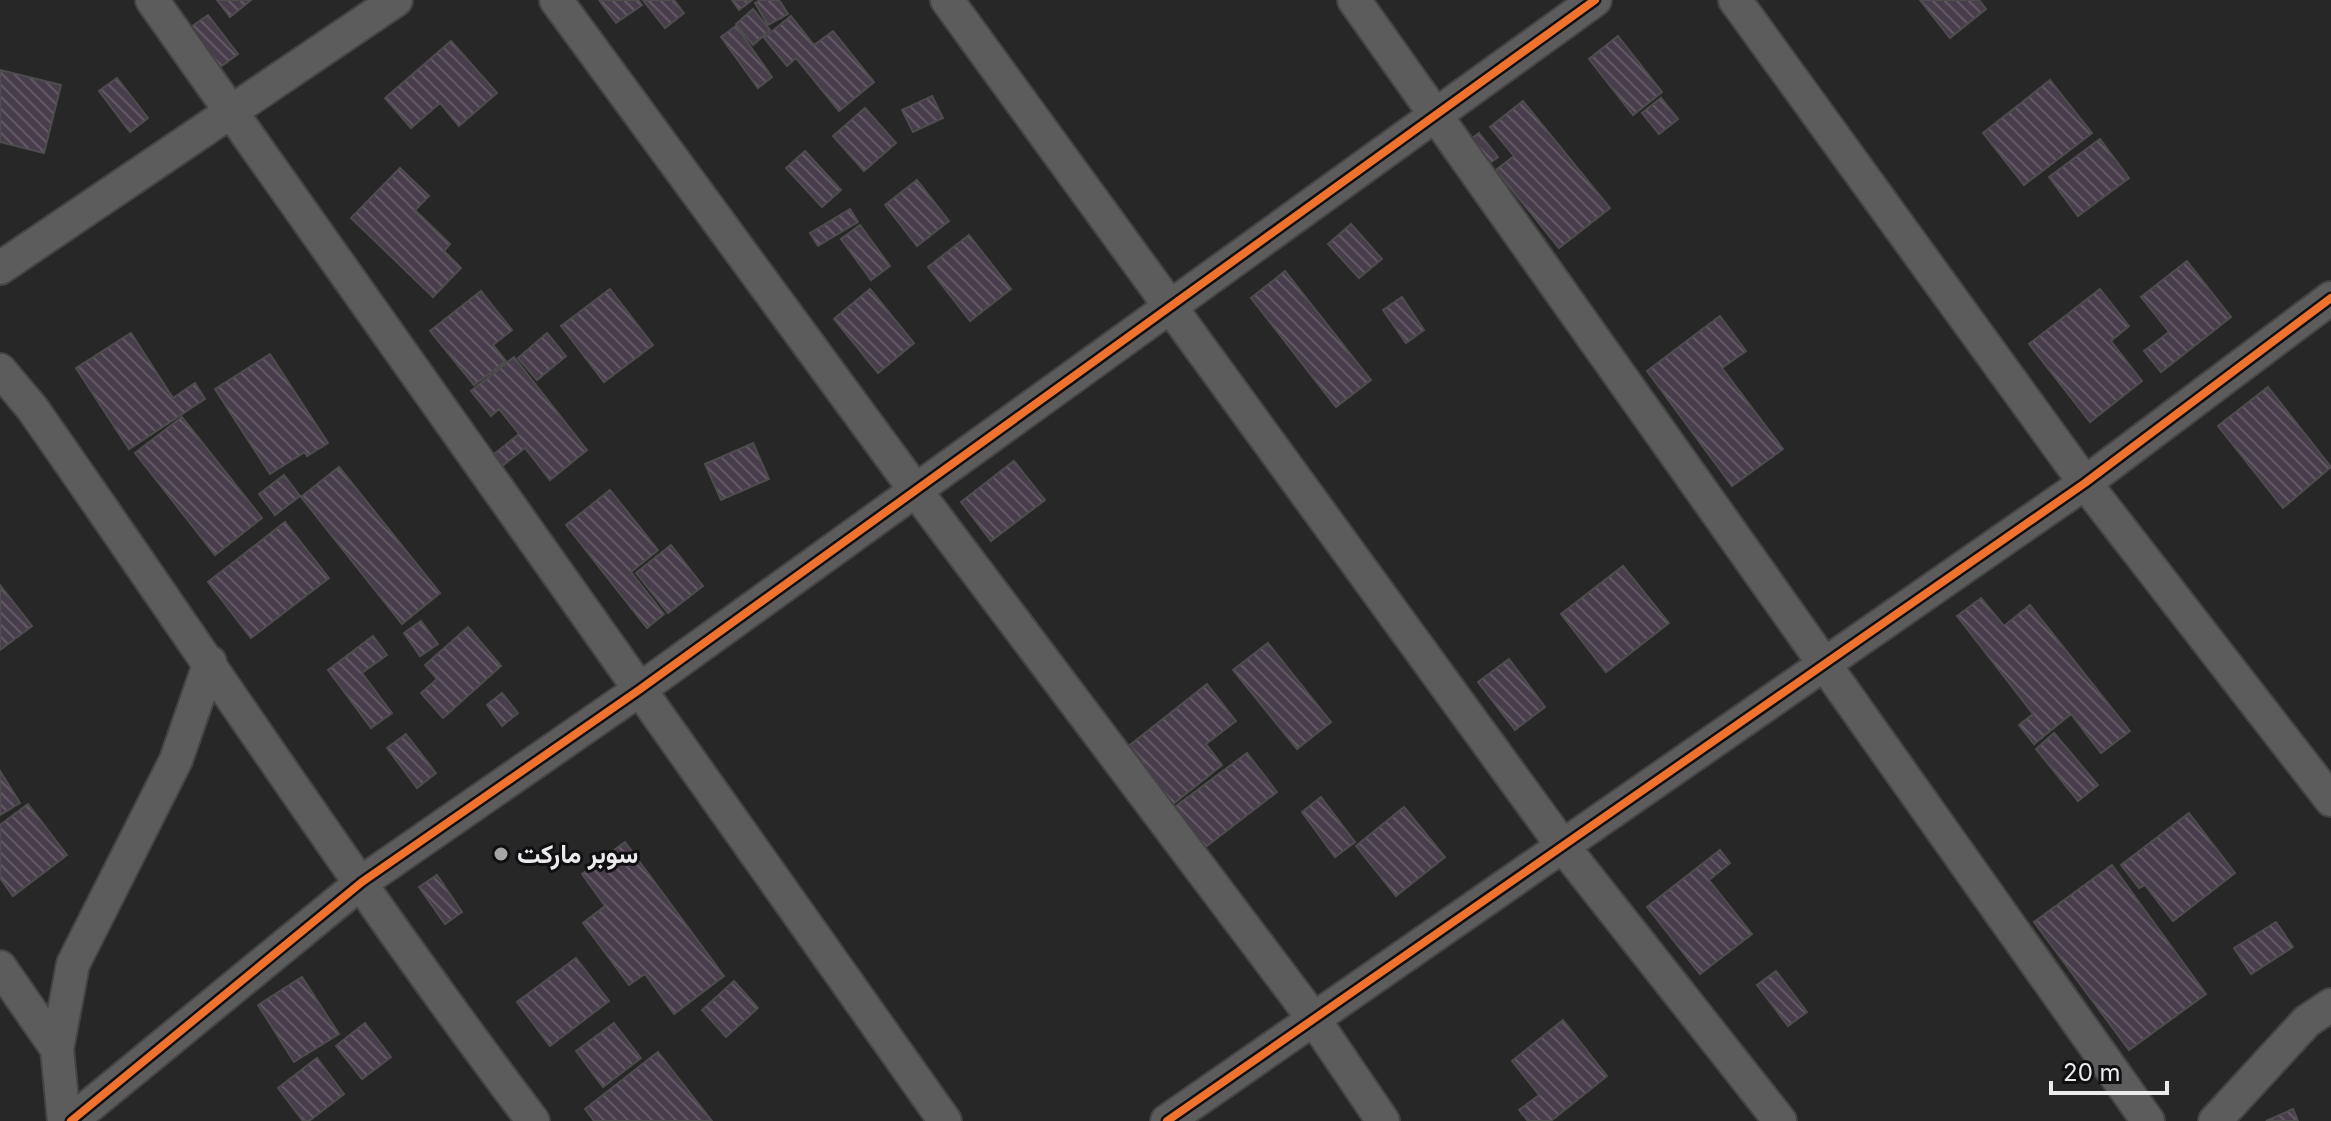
<svg xmlns="http://www.w3.org/2000/svg" width="2331" height="1121" font-family="Inter,Vazirmatn,sans-serif">
  <style>
    .building { fill: url(#building-back-hatch); stroke: #4e4d4e; stroke-width: 2 }
    .lines { fill: none; stroke-linecap: round; stroke-linejoin: round }
    .minor-casing { stroke: #454445; stroke-width: 36 }
    .minor { stroke: #5d5c5d; stroke-width: 32 }
    .cycleway-casing { stroke: #100f11; stroke-width: 13 }
    .cycleway { stroke: #ef722f; stroke-width: 8 }
    .poi-dot { fill: #a7a6a7; stroke: #100f11; stroke-width: 3 }
    .labels { text-anchor: middle; stroke-width: 6; stroke-linejoin: round; paint-order: stroke }
    .poi-label { font-size: 26px; font-weight: bold; fill: #eceaec; stroke: #100f11; text-anchor: start }
  </style>
  <defs>
    <pattern id="building-back-hatch" width="6" height="6" patternUnits="userSpaceOnUse" patternTransform="scale(2)"><rect width="6" height="6" fill="#483d4a"/><path d="M-1 5l2 2M0 0l6 6M5-1l2 2" fill="none" stroke="#635964"/></pattern>
  </defs>
  <rect width="100%" height="100%" fill="#282728"/>
  <path class="building" d="M217,0H251L230,17Z
    M599,0H638L642,5L616,23Z
    M643,0H674L684,13L665,28Z
    M732,0H752L739,10Z
    M760,0H779L788,14L768,25L755,3Z
    M1920,0H1979L1986,9L1950,38Z
    M753,9L770,30L753,45L736,24Z
    M208,15L238,54L220,67L191,27Z
    M791,16L814,45L833,31L874,82L839,111L796,58L787,66L764,38Z
    M736,26L772,77L758,88L721,37Z
    M1618,36L1662,92L1633,115L1589,59Z
    M451,41L497,93L459,126L440,103L411,128L385,98Z
    M0,70L61,85L44,153L0,142Z
    M117,78L148,118L130,132L99,91Z
    M2050,80L2092,133L2024,185L1983,133Z
    M932,96L943,118L913,132L902,110Z
    M1661,98L1678,119L1659,134L1642,113Z
    M1523,101L1610,208L1559,248L1496,170L1514,156L1490,127Z
    M865,108L896,143L864,171L833,136Z
    M1479,133L1498,157L1479,171L1460,148Z
    M2100,139L2129,178L2078,216L2049,177Z
    M805,151L841,190L822,207L786,168Z
    M400,168L429,196L415,210L450,244L444,251L461,268L433,297L351,218Z
    M917,180L949,221L917,246L885,205Z
    M850,209L858,222L818,246L810,233Z
    M1351,224L1382,259L1359,278L1328,244Z
    M860,225L890,266L871,280L841,239Z
    M969,235L1011,289L970,321L928,267Z
    M2187,261L2231,317L2161,372L2144,351L2169,332L2141,297Z
    M1285,271L1371,380L1336,407L1251,298Z
    M610,289L653,345L604,382L561,326Z
    M870,289L914,343L878,373L834,319Z
    M2100,289L2129,326L2111,341L2142,381L2090,422L2029,344Z
    M481,291L512,330L493,345L506,361L474,385L430,331Z
    M1402,297L1424,330L1406,343L1383,310Z
    M1720,316L1746,351L1722,368L1783,449L1732,486L1647,371Z
    M131,333L173,398L195,383L205,399L129,449L76,368Z
    M547,333L566,356L537,380L518,358Z
    M270,354L328,443L307,456L305,452L270,474L215,389Z
    M514,357L587,450L550,480L525,448L502,466L493,455L519,434L499,409L491,416L471,391Z
    M2268,387L2331,467L2283,508L2218,426Z
    M182,417L262,518L215,555L135,453Z
    M753,443L769,479L721,500L705,464Z
    M1014,461L1045,500L991,541L961,502Z
    M339,467L440,593L402,624L301,497Z
    M284,475L300,496L275,515L259,494Z
    M610,490L658,550L631,572L664,614L647,628L566,525Z
    M285,522L329,578L251,638L208,582Z
    M671,545L703,586L668,613L636,573Z
    M1623,566L1669,623L1606,672L1561,614Z
    M0,585L32,626L0,650Z
    M1981,598L2004,626L2030,605L2130,731L2101,753L2071,714L2034,744L2019,725L2033,714L1957,616Z
    M421,621L438,644L420,656L404,633Z
    M468,627L501,666L443,718L421,693L437,679L425,665Z
    M373,636L387,655L362,673L392,713L371,728L328,670Z
    M1268,643L1331,722L1297,749L1233,670Z
    M1509,659L1545,707L1515,730L1478,682Z
    M1207,684L1236,721L1206,744L1222,765L1168,808L1137,769L1144,763L1130,745Z
    M502,693L518,713L502,726L487,705Z
    M2054,733L2098,785L2078,801L2036,749Z
    M406,734L436,773L417,788L387,748Z
    M1247,753L1277,792L1203,849L1172,809Z
    M0,771L20,803L0,815Z
    M1321,797L1355,842L1335,857L1302,812Z
    M28,804L67,855L13,896L0,878V825Z
    M1404,807L1445,857L1396,896L1356,846Z
    M2189,813L2235,873L2173,921L2145,885L2139,888L2121,865Z
    M625,842L724,976L674,1014L645,974L629,985L583,923L605,906L582,874Z
    M1720,850L1730,863L1709,880L1752,934L1700,974L1647,907Z
    M2112,865L2206,994L2129,1050L2034,922Z
    M437,875L462,912L445,924L419,887Z
    M2276,922L2293,947L2251,974L2234,948Z
    M576,958L609,1001L550,1046L517,1002Z
    M1776,971L1807,1012L1788,1026L1757,985Z
    M302,977L339,1034L294,1062L258,1005Z
    M734,981L758,1008L726,1037L702,1010Z
    M1563,1020L1607,1076L1551,1121H1528L1519,1110L1539,1095L1512,1061Z
    M365,1023L391,1057L362,1079L336,1046Z
    M614,1023L641,1058L603,1087L576,1051Z
    M658,1052L712,1121H594L585,1109Z
    M317,1058L344,1094L309,1121H303L278,1088Z
    M2293,1109L2298,1121H2266Z"/>
  <g class="lines">
    <defs>
      <path id="minor" d="M152,0L945,1121
        M556,0L916,491L1313,1018L1383,1121
        M947,0L1562,845L1780,1121
        M1354,0L2148,1121
        M1735,0L2085,483L2331,800
        M0,268L396,0
        M0,370L32,408C199,646 358,890 533,1121
        M0,967L57,1049
        M64,1121L57,1049L73,964L176,760L210,662
        M71,1121L362,882L639,690L1595,0
        M1167,1121L2085,483L2331,298
        M2215,1121L2307,1021L2331,1005"/>
    </defs>
    <use href="#minor" class="minor-casing"/>
    <use href="#minor" class="minor"/>
    <defs>
      <path id="cycleway" d="M71,1121L362,882L639,690L1595,0
        M1167,1121L2085,483L2331,298"/>
    </defs>
    <use href="#cycleway" class="cycleway-casing"/>
    <use href="#cycleway" class="cycleway"/>
  </g>
  <circle class="poi-dot" cx="501" cy="854" r="8"/>
  <g class="labels">
    <g class="poi-label">
      <text x="517" y="863">سوبر ماركت</text>
    </g>
  </g>
  <path d="M2051 1081v12h116v-12" fill="none" stroke="#eceaec" stroke-width="4"/>
  <text x="2063" y="1081" font-size="24" fill="#eceaec" stroke="#100f11" stroke-width="6" paint-order="stroke">20 m</text>
</svg>
